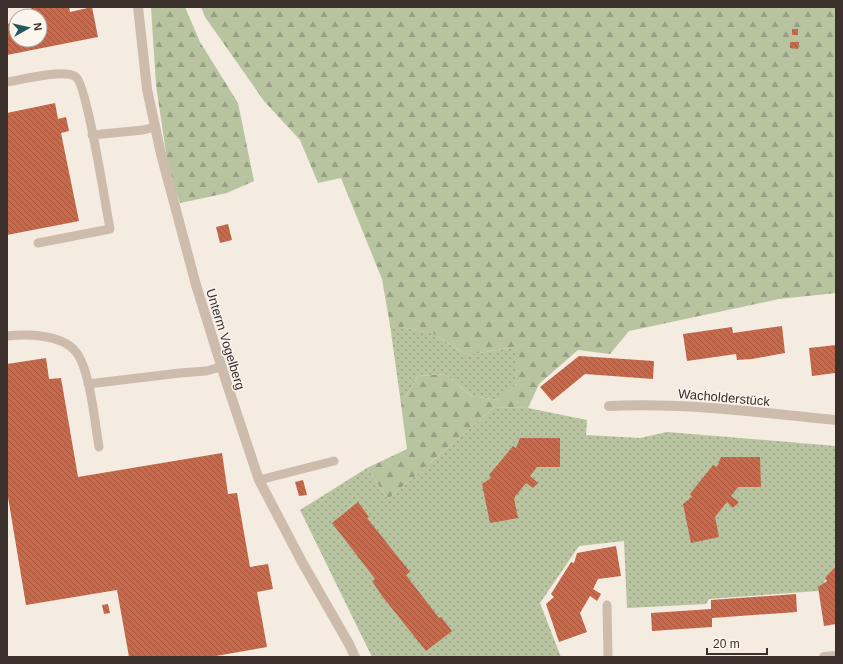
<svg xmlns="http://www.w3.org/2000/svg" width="843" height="664" font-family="Helvetica,sans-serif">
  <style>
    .green { fill: url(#green-dots) }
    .forest { fill: url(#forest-firs) }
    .building { fill: url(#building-back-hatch) }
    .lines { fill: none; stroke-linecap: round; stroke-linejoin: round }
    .service { stroke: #cdbbac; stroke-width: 9 }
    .minor { stroke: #cdbbac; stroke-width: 10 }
    .labels { text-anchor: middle; stroke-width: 3; stroke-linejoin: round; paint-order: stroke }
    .street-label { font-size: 13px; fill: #3b302b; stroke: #fbf5ee }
  </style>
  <defs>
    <pattern id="green-dots" width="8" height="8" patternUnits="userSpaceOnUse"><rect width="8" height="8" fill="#b8c4a0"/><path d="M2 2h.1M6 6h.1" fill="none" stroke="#97a083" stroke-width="1.8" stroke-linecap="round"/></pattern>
    <pattern id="forest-firs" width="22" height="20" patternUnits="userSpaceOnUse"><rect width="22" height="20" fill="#b8c4a0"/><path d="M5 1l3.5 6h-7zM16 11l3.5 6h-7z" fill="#97a083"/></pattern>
    <pattern id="building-back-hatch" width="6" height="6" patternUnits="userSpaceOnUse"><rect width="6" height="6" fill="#c8694b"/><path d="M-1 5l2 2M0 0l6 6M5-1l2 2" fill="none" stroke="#a4573f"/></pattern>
  </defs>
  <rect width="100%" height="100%" fill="#f4ebe1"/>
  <path class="green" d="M390,325L432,333L467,355L516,347V384L499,400L472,396L445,374L418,376L401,404Z
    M495,407L528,408L587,420L586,435L640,438L667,432L836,446V565L818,591L709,599L706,604L627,608L624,541L579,546L540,603L561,657H372L300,510L367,468L388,499Z"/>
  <path class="forest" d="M151,7H185L200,42L238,103L254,181L227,193L180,203L169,173L156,85Z
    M201,7H836V293L779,299L629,331L610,354L578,350L539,384L528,408L495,407L388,499L367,468L407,449L401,404L418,376L445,374L472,396L499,400L516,384V347L467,355L432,333L390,325L382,279L341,178L318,183L300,140L264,101L205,17Z"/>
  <path class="building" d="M31,7H69L70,12L92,7L98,37L7,55V24L16,22V40H40V16H35L34,12L32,13Z
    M792,29H798V35H792Z
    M790,42H799L798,49L790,48Z
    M55,103L58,119L66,117L69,131L61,133L79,221L7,235V113Z
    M228,224L232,240L220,243L216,227Z
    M782,326L785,353L752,359L737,360L736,354L687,361L683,334L732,327L733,333Z
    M836,345L835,373L812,376L809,348Z
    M579,356L654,361L653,379L585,374L552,401L540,387Z
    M46,358L49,379L61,378L78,477L222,453L228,494L237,493L250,567L268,564L273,589L257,592L267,647L210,657H129L117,590L26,605L7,491V364Z
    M520,438H560V467H537L530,476L538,483L533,488L526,483L514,498L518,518L490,523L482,484L491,478L489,475L513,446L516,448Z
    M721,457H760L761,487H738L731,496L739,502L733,508L727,502L715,517L719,537L691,543L683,504L692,497L690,494L713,465L717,467Z
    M303,480L307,495L299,496L295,482Z
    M358,502L369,517L367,518L410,572L406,575L439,618L441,617L452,631L426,651L382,596L372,581L375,579L369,571L332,523Z
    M616,546L621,576L598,579L593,589L601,594L597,601L590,596L580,613L587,632L559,642L546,604L554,597L551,594L571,562L574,563L577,553Z
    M836,566V624L824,626L818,587L827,581L825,578Z
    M796,594L797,612L712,618V627L652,631L651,613L711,609V600Z
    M108,604L110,613L104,614L102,605Z"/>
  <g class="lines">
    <path class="service" d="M7,82C22,80 64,68 76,77C87,85 106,208 110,229L38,243
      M92,135L143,130L155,127
      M7,336C27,334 62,334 76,352C90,369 95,424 99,447
      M88,384L180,373L206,371L221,367
      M259,480L334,461
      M607,605L608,657"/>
    <path class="minor" d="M138,7L147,89L161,154L196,285L226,381L259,480L302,562L349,644L355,657
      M609,406C685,402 760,413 836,420
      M824,657L836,656"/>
  </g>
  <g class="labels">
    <g class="street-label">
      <text transform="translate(226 339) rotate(73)" y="5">Unterm Vogelberg</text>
      <text transform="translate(724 397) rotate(5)" y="5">Wacholderstück</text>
    </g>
  </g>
  <rect width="843" height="664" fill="none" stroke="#3b302b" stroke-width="16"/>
  <g transform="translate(28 28) rotate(82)"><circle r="19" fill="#fbf5ee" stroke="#aea6a0"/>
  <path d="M0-3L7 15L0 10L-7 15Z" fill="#1f5a5e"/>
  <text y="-6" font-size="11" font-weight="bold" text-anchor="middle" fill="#3b302b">N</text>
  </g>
  <path d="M707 648v6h60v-6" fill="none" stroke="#3b302b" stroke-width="2"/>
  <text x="713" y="648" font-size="12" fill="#3b302b" stroke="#fbf5ee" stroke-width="3" paint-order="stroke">20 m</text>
</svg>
